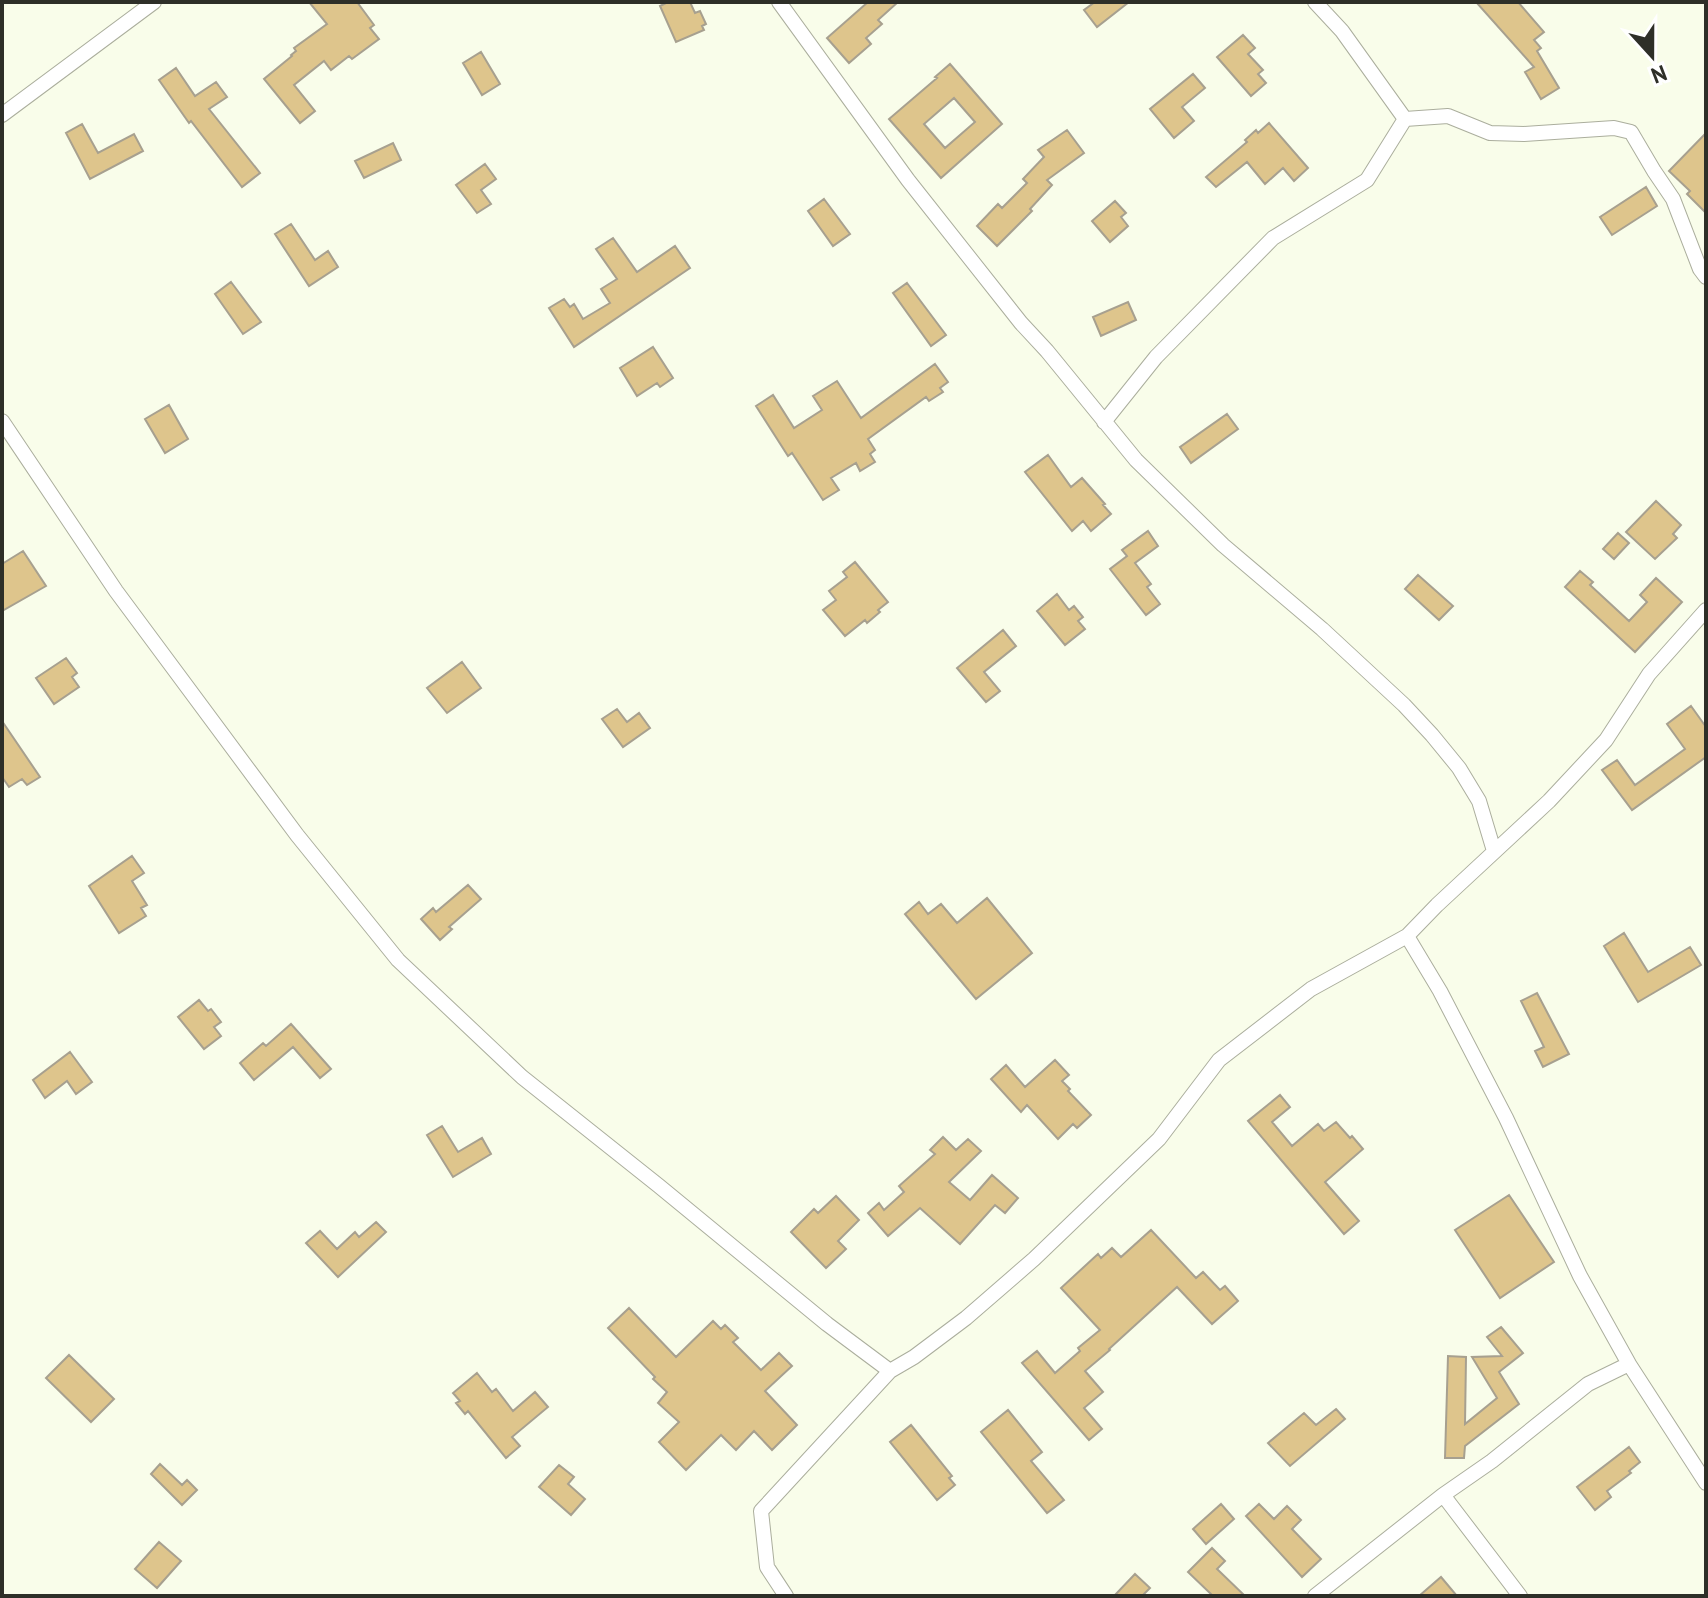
<svg xmlns="http://www.w3.org/2000/svg" width="1708" height="1598" font-family="'PT Sans',sans-serif">
  <style>
    .building { fill: #dec58c; stroke: #a7a08f; stroke-width: 2; fill-rule: evenodd }
    .lines { fill: none; stroke-linecap: round; stroke-linejoin: round }
    .minor-casing { stroke: #abae9d; stroke-width: 16 }
    .minor { stroke: #fff; stroke-width: 14 }
  </style>
  <rect width="100%" height="100%" fill="#f9fdea"/>
  <path class="building" d="M309,2H357L374,25L370,28L379,39L352,59L349,56L331,70L324,61L294,85L315,111L300,123L264,79L292,56L291,55L296,51L294,48L327,24Z
    M668,2H690L695,13L700,11L706,24L702,26L704,30L676,42L660,6Z
    M868,2H898L878,20L882,24L866,38L871,44L849,63L827,38Z
    M1095,2H1129L1097,27L1084,10Z
    M1476,2H1518L1544,32L1534,40L1541,48L1537,51L1559,88L1541,99L1525,72L1534,67Z
    M1243,35L1255,48L1248,54L1263,70L1258,74L1266,83L1251,96L1217,57Z
    M481,52L500,84L482,95L463,63Z
    M950,64L1002,124L941,178L889,119L937,78L935,77ZM954,98L975,122L945,148L924,124Z
    M176,68L195,96L216,82L227,97L209,109L260,173L242,187L191,121L189,123L159,80Z
    M1193,74L1205,88L1182,107L1194,121L1174,138L1150,109Z
    M1269,123L1308,168L1294,181L1283,168L1265,184L1247,162L1216,187L1206,177L1247,142L1245,140L1256,130L1258,133Z
    M82,124L98,153L134,134L143,151L90,179L66,133Z
    M1067,130L1084,153L1047,180L1052,185L1030,209L1032,211L997,246L977,226L998,204L1002,208L1027,183L1023,179L1044,157L1038,150Z
    M1706,133V213L1687,194L1690,191L1669,171Z
    M393,143L401,160L364,178L355,161Z
    M485,164L496,179L481,190L491,204L477,213L456,185Z
    M1646,187L1657,206L1612,235L1600,217Z
    M824,199L850,234L833,246L808,211Z
    M1115,201L1126,213L1121,217L1128,226L1110,242L1092,221Z
    M291,224L315,260L328,251L338,267L309,286L275,234Z
    M613,238L637,272L675,246L690,268L574,347L549,308L564,299L570,307L574,304L583,319L610,303L601,289L617,279L596,249Z
    M231,282L261,322L243,334L215,294Z
    M907,283L946,335L931,346L893,293Z
    M1128,302L1136,320L1101,336L1093,317Z
    M653,347L673,378L660,387L657,383L637,396L620,368Z
    M935,364L948,382L940,388L943,392L929,401L926,397L868,439L875,450L870,454L875,462L860,471L856,463L831,478L839,490L823,500L792,453L788,456L756,406L773,395L794,428L822,410L813,396L837,381L861,418Z
    M169,405L188,439L165,453L145,419Z
    M1227,414L1238,429L1191,463L1180,447Z
    M1048,455L1071,487L1082,478L1105,504L1103,505L1111,514L1091,531L1083,521L1072,531L1025,472Z
    M1656,501L1681,525L1673,534L1677,538L1655,559L1626,532Z
    M1148,531L1158,546L1135,563L1151,584L1147,587L1160,604L1146,615L1110,569L1127,556L1122,550Z
    M1618,533L1629,543L1614,559L1603,549Z
    M23,551L46,586L2,611V564Z
    M855,562L888,602L878,610L880,612L867,623L865,620L845,636L823,610L836,600L829,591L847,577L843,572Z
    M1580,571L1593,582L1590,585L1629,621L1647,602L1640,595L1656,578L1682,602L1635,652L1565,587Z
    M1418,575L1453,606L1439,620L1405,589Z
    M1057,594L1069,610L1074,606L1083,617L1078,621L1085,629L1065,645L1037,611Z
    M1003,630L1016,646L984,672L1000,691L986,702L957,668Z
    M66,658L77,673L72,677L79,687L54,704L36,678Z
    M462,662L481,688L447,713L427,688Z
    M1691,706L1706,727V757L1632,810L1602,770L1617,760L1635,785L1685,749L1667,724Z
    M617,709L627,722L639,713L650,728L623,747L602,719Z
    M2,721L40,777L27,785L22,779L9,787L2,777Z
    M132,856L144,873L132,881L147,905L141,908L146,916L119,933L89,886Z
    M468,885L481,899L449,927L452,929L440,940L421,919L433,908L436,912Z
    M987,898L1032,953L976,999L905,914L919,902L928,914L941,904L957,923Z
    M1624,933L1648,972L1690,947L1701,965L1638,1002L1604,946Z
    M1537,993L1569,1054L1543,1067L1535,1051L1544,1047L1521,1001Z
    M199,1000L208,1011L211,1009L221,1022L214,1027L221,1036L204,1049L178,1017Z
    M291,1024L331,1069L320,1078L293,1047L254,1080L240,1063L263,1043L266,1046Z
    M70,1052L92,1082L76,1094L67,1081L45,1098L33,1080Z
    M1055,1060L1069,1075L1062,1081L1070,1089L1068,1091L1091,1115L1077,1128L1073,1124L1058,1139L1027,1105L1021,1112L991,1079L1006,1065L1025,1087Z
    M1280,1095L1290,1107L1272,1122L1292,1146L1318,1124L1324,1131L1336,1122L1350,1138L1352,1136L1363,1149L1325,1182L1359,1221L1344,1234L1248,1121Z
    M442,1126L458,1152L482,1138L491,1154L453,1177L427,1135Z
    M943,1137L956,1150L968,1139L981,1151L949,1182L970,1200L992,1175L1018,1198L1005,1213L995,1205L960,1244L920,1208L888,1236L868,1213L879,1203L884,1210L904,1192L899,1186L935,1154L930,1150Z
    M1509,1195L1554,1262L1500,1298L1455,1230Z
    M836,1196L859,1220L838,1241L846,1249L826,1268L791,1232L814,1209L818,1213Z
    M376,1222L386,1232L338,1277L306,1243L320,1231L337,1249L355,1232L359,1237Z
    M1151,1230L1196,1278L1203,1272L1220,1290L1225,1286L1238,1301L1212,1324L1177,1287L1109,1349L1110,1350L1085,1371L1103,1392L1084,1408L1102,1429L1089,1440L1022,1363L1037,1351L1055,1373L1080,1351L1078,1348L1100,1330L1061,1288L1098,1254L1101,1258L1112,1248L1121,1257Z
    M629,1308L676,1357L713,1321L721,1329L725,1325L738,1338L733,1342L761,1370L779,1353L792,1366L765,1391L797,1425L772,1450L754,1431L736,1450L721,1435L686,1470L659,1442L679,1422L658,1403L667,1392L653,1379L655,1377L608,1328Z
    M1501,1327L1523,1353L1499,1372L1519,1404L1465,1446L1464,1458H1445L1448,1356L1466,1357L1465,1424L1497,1398L1472,1357L1502,1356L1487,1337Z
    M69,1355L114,1399L91,1422L46,1378Z
    M477,1373L492,1392L496,1389L513,1411L535,1392L548,1407L512,1437L520,1446L506,1458L468,1411L465,1414L456,1403L460,1401L453,1393Z
    M1336,1409L1345,1419L1290,1466L1268,1443L1304,1413L1316,1425Z
    M1008,1410L1042,1452L1031,1461L1064,1500L1047,1513L981,1432Z
    M911,1425L952,1476L949,1478L955,1485L937,1500L890,1442Z
    M1629,1447L1640,1462L1629,1471L1631,1473L1607,1491L1611,1497L1595,1510L1577,1487Z
    M160,1464L182,1485L187,1480L197,1490L182,1505L151,1474Z
    M559,1465L574,1477L568,1484L585,1499L571,1515L539,1487Z
    M1221,1504L1234,1519L1206,1544L1193,1529Z
    M1259,1504L1274,1519L1287,1506L1301,1520L1292,1529L1321,1559L1302,1577L1246,1516Z
    M159,1542L181,1561L157,1588L135,1569Z
    M1212,1548L1225,1561L1217,1569L1245,1596H1213L1188,1572Z
    M1135,1574L1150,1588L1142,1596H1114Z
    M1441,1577L1457,1596H1419Z"/>
  <g class="lines">
    <defs>
      <path id="minor" d="M779,2L908,180L1021,323L1047,351L1136,460L1223,545L1322,629L1404,705L1432,735L1459,768L1479,801L1494,851
        M1315,2L1342,31L1405,119L1448,116L1490,133L1524,134L1614,128L1631,132L1654,171L1673,199L1700,269L1706,277
        M2,115L154,2
        M2,421L116,591L297,835L398,960L522,1077L659,1186L827,1324L890,1371
        M1104,422L1156,357L1273,238L1367,180L1405,119
        M1407,936L1440,991L1506,1118L1580,1276L1629,1364L1706,1483
        M1443,1495L1520,1596
        M786,1596L767,1567L761,1511L890,1371L914,1357L966,1318L1034,1259L1159,1139L1219,1060L1311,989L1407,936L1437,905L1549,801L1606,740L1649,674L1706,610
        M1315,1596L1443,1495L1492,1461L1588,1384L1629,1364"/>
    </defs>
    <use href="#minor" class="minor-casing"/>
    <use href="#minor" class="minor"/>
  </g>
  <rect width="1708" height="1598" fill="none" stroke="#2e2f28" stroke-width="8"/>
  <g transform="translate(1652 56) rotate(159)" stroke="#ffffff" stroke-width="6" paint-order="stroke">
  <path d="M0-6L14 30L0 20L-14 30Z" fill="#2e2f28"/>
  <text y="-12" font-size="22" font-weight="bold" text-anchor="middle" fill="#2e2f28">N</text>
  </g>
</svg>
